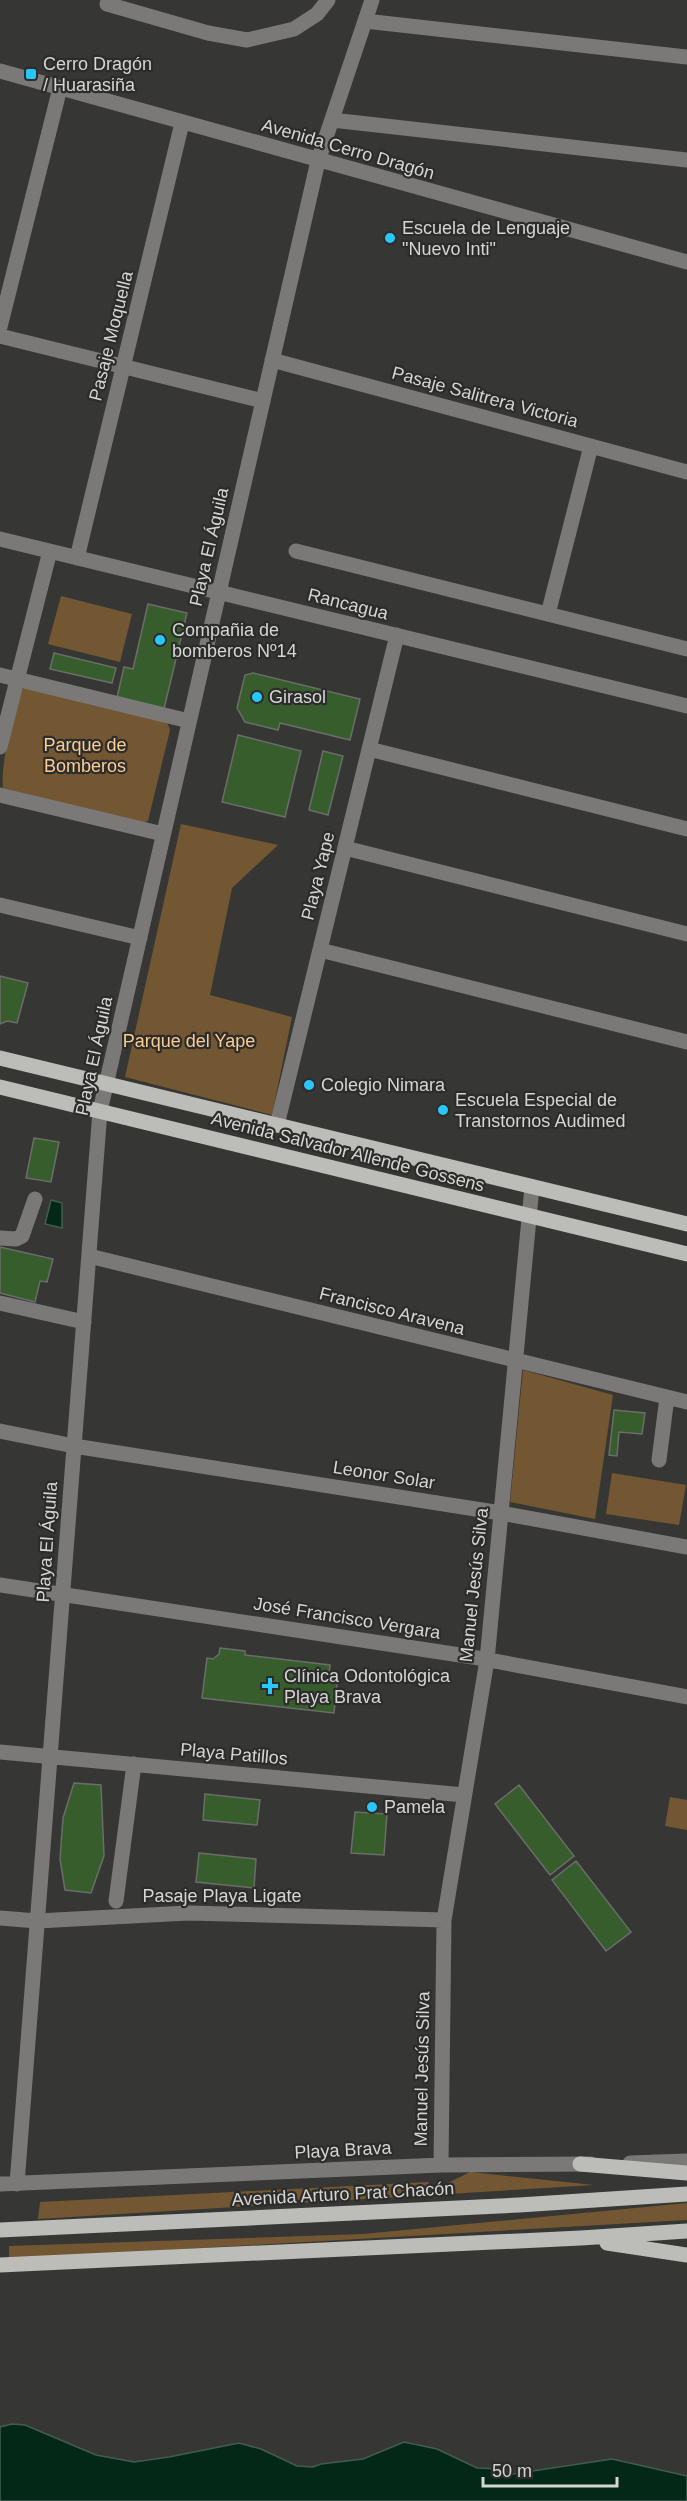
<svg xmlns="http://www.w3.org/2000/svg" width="687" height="2501" font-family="Arial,sans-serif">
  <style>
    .green { fill: #735733 }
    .water { fill: #032818; stroke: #425c50; stroke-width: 1.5 }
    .building { fill: #385d2d; stroke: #6a6d6a; stroke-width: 1.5 }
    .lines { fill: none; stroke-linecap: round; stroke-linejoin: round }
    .minor { stroke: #7a7978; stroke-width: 15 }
    .major { stroke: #bcbcb8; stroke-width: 15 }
    .poi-dot { fill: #28c8ff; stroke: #2c2d2a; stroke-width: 2 }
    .labels { text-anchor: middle; stroke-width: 4.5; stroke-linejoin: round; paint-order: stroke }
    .poi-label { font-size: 18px; fill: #d5d5d3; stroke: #2c2d2a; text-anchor: start }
    .street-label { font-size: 18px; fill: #d5d5d3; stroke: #2c2d2a }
    .park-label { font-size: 18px; fill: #fccc92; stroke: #2c2d2a }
  </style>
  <rect width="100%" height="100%" fill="#363734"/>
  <path class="green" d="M61,596L132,614L120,662L48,644Z
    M26,687L167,722L170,730L148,821L142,823L3,788C0,769 13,713 18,692Z
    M181,824L278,845L232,888L210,995L292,1017L272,1115L125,1077Z
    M523,1370L613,1395L595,1519L510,1502Z
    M612,1473L686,1485L679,1525L606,1514Z
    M670,1797L687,1800V1830L665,1826Z
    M470,2172L594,2185L38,2219L40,2202L428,2182L434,2190Z
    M687,2203V2220L9,2259V2246L363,2234Z"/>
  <path class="water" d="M51,1200L62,1203V1228L45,1224Z
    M12,2424L25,2425L96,2455L134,2462L169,2457L239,2443L261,2449L297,2466L313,2467L321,2464L363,2459L404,2442L437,2449L477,2468L500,2469L513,2474L612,2459L687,2476V2501H0V2427Z"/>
  <path class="building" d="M148,604L187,613L163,713L116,702L124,667L133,669Z
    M54,653L116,668L112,683L50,669Z
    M253,673L360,699L350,740L280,723L278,730L245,722L237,708L245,675Z
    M238,735L301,751L285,817L222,802Z
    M323,751L343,756L328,815L309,810Z
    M0,976L28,983L17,1023L7,1021L0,1024Z
    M34,1138L59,1142L51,1182L26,1178Z
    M0,1247L53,1259L47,1282L40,1281L35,1302L0,1293Z
    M614,1410L645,1413L642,1434L619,1432L617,1456L609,1455Z
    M220,1648L245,1651V1655L330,1665L329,1673L338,1674L334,1713L202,1698L207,1658L213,1659L219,1654Z
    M74,1783L101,1785L104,1856L91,1893L65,1890L60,1859L63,1818Z
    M519,1785L574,1856L550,1875L495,1804Z
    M205,1794L260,1800L257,1825L203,1820Z
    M355,1812L387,1814L384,1855L351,1853Z
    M199,1853L256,1859L254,1888L196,1882Z
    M576,1861L631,1932L606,1951L552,1880Z"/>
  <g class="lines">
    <path class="minor" d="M107,4L208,33L247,40L294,29L317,14L328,0
      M365,21L687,57
      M0,71L687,262
      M332,120L687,160
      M0,327L60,88
      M0,336L263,401
      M272,360L687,472
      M0,539L687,706
      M296,551L687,649
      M77,558L182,123
      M548,614L591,446
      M0,675L189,721
      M0,747L50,551
      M369,749L687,829
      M0,795L163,834
      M345,848L687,934
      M0,905L140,938
      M320,950L687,1042
      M277,1125L397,635
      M0,1238L16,1239L22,1236L35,1199
      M89,1256L687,1402
      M0,1303L84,1322
      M0,1431L74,1446L501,1513L687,1547
      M659,1460L667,1397
      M0,1585L473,1657L687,1697
      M0,1752L464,1795
      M116,1901L134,1764
      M0,1918L37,1921L188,1913L444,1920
      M630,2163L687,2161
      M441,2165L444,1920L487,1660L532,1187
      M0,2184L441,2165L591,2164
      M17,2184L100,1111L318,161L372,0"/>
    <path class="major" d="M0,1058L687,1224
      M0,1087L687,1254
      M580,2164L687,2173
      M0,2230L519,2205L687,2194
      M607,2243L687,2255
      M0,2265L581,2238L687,2231"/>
  </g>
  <g class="poi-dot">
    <rect x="25" y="68" width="12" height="12" rx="3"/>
    <circle cx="390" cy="238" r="6"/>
    <circle cx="160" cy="640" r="6"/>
    <circle cx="257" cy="697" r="6"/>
    <circle cx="309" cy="1085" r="6"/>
    <circle cx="443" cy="1110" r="6"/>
    <path d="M267 1677h6v6h6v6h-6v6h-6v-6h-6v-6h6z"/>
    <circle cx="372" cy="1807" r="6"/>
  </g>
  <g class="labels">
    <g class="poi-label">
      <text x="43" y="70">Cerro Dragón<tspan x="43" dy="21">/ Huarasiña</tspan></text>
      <text x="402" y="234">Escuela de Lenguaje<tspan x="402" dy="21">"Nuevo Inti"</tspan></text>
      <text x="172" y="636">Compañia de<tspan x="172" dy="21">bomberos Nº14</tspan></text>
      <text x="269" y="703">Girasol</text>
      <text x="321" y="1091">Colegio Nimara</text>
      <text x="455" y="1106">Escuela Especial de<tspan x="455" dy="21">Transtornos Audimed</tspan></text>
      <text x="284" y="1682">Clínica Odontológica<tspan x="284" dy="21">Playa Brava</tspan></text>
      <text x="384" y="1813">Pamela</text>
    </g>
    <g class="street-label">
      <text transform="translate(348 149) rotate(16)" y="6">Avenida Cerro Dragón</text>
      <text transform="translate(111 336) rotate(-76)" y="6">Pasaje Moquella</text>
      <text transform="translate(485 397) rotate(15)" y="6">Pasaje Salitrera Victoria</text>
      <text transform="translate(209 547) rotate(-77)" y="6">Playa El Águila</text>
      <text transform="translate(348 604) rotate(14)" y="6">Rancagua</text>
      <text transform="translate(318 876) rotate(-76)" y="6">Playa Yape</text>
      <text transform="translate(94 1056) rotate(-78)" y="6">Playa El Águila</text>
      <text transform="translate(348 1152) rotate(14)" y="6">Avenida Salvador Allende Gossens</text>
      <text transform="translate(392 1311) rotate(14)" y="6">Francisco Aravena</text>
      <text transform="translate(384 1475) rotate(9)" y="6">Leonor Solar</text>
      <text transform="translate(47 1542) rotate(-86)" y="6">Playa El Águila</text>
      <text transform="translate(474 1585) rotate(-84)" y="6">Manuel Jesús Silva</text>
      <text transform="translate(347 1618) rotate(9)" y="6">José Francisco Vergara</text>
      <text transform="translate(234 1754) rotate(5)" y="6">Playa Patillos</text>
      <text x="222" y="1902">Pasaje Playa Ligate</text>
      <text transform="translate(422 2069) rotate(-89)" y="6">Manuel Jesús Silva</text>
      <text transform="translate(343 2150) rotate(-3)" y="6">Playa Brava</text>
      <text transform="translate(343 2194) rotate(-3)" y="6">Avenida Arturo Prat Chacón</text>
    </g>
    <g class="park-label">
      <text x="85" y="751">Parque de<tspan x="85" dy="21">Bomberos</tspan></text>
      <text x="189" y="1047">Parque del Yape</text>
    </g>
  </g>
  <path d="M483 2477v9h134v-9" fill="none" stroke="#d5d5d3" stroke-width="3"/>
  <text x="492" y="2477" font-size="18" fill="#d5d5d3" stroke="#2c2d2a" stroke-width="4.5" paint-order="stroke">50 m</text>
</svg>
